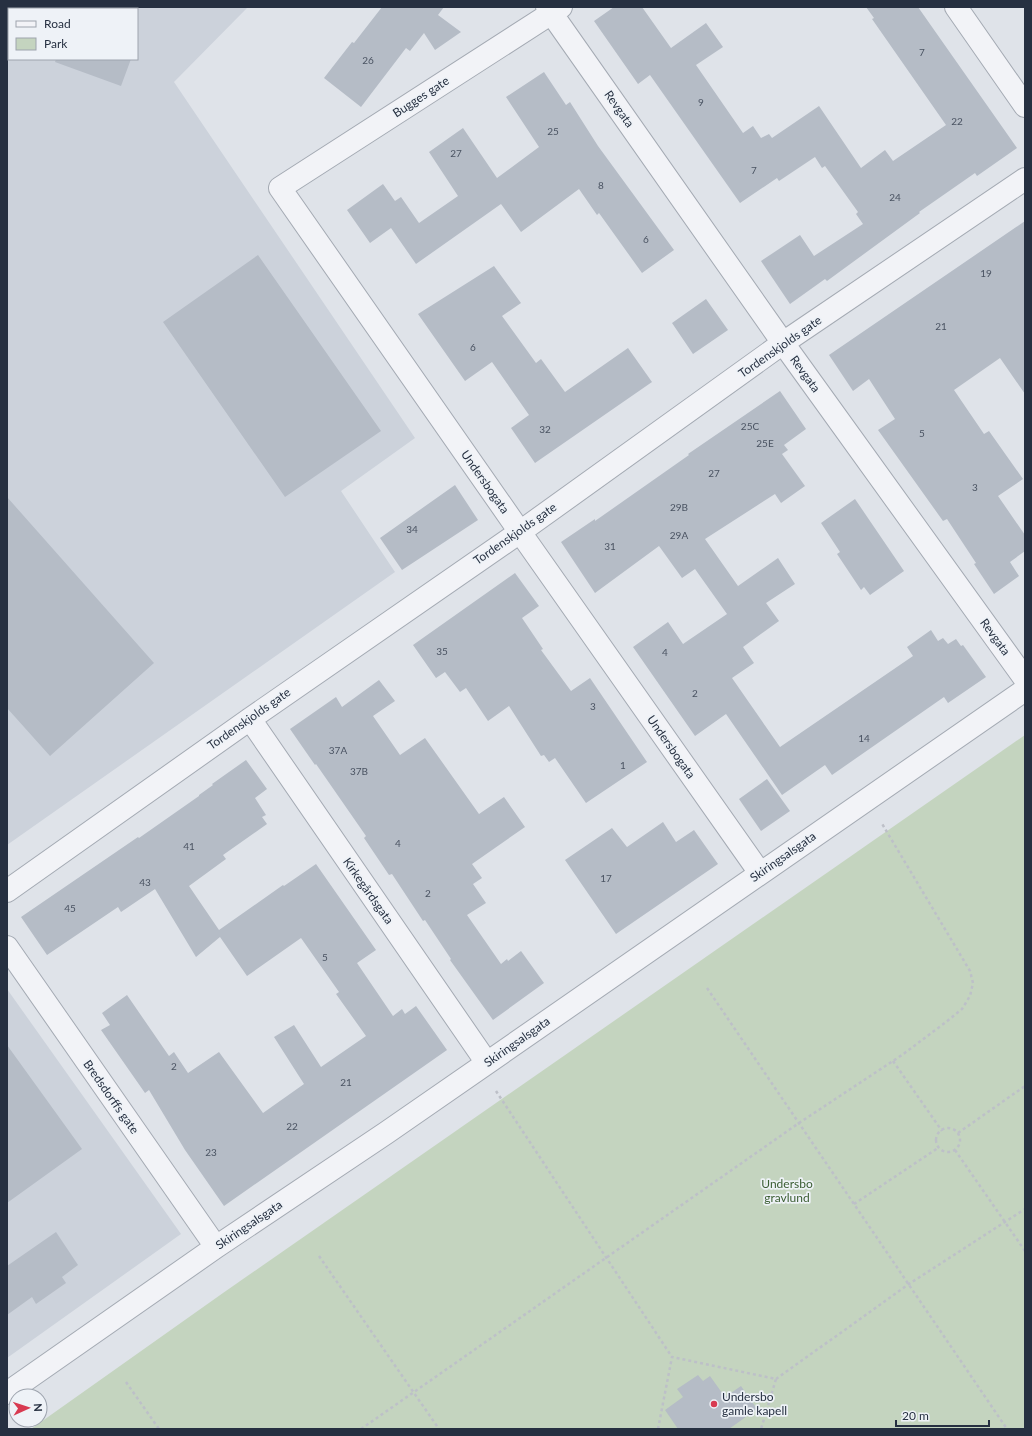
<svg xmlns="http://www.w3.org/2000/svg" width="1032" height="1436" font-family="Lato,sans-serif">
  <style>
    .built { fill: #ccd2db; fill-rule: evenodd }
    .green { fill: #c4d4bf }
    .building { fill: #b5bcc6 }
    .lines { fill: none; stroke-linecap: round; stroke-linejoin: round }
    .street-casing { stroke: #a4aab3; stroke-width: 24 }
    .path { stroke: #bdc0c8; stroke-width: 2.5; stroke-dasharray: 3 3; stroke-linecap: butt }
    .street { stroke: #f2f3f7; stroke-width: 22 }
    .poi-dot { fill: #d83a51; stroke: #eef2f7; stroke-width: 1.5 }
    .labels { text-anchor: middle; stroke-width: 3.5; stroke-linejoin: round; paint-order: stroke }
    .number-label { font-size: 10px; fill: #4a5362 }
    .street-label { font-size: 12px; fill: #263041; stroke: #eef2f7 }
    .park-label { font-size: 12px; fill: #3b5e33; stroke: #eef2f7 }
    .poi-label { font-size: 12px; fill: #263041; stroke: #eef2f7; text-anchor: start }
  </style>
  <rect width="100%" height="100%" fill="#dfe3e9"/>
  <path class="built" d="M7,7H248L174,82L415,438L341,491L395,572L7,845ZM9,9H137V59H9Z
    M7,989L181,1234L7,1358Z"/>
  <path class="green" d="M1025,735V1429H31L223,1293Z"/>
  <path class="building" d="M382,7H444L438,15L461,32L435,50L424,33L410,51L406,48L361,107L324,78L352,42L354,43Z
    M614,7H642L671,48L706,23L723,47L696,65L743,133L753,126L761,138L769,134L772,138L819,106L861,168L885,150L893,161L946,125L872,19L874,18L866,7H918L1017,148L977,176L975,173L919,212L920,213L827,281L825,279L790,304L761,261L800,235L814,256L863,224L856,214L858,212L825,166L822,168L815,157L779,181L777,178L740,203L650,75L638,84L594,21Z
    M56,59H131L121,86L55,62Z
    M544,72L566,105L570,102L598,146L674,250L642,273L599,213L597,215L579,189L521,232L501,204L416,264L391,228L370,243L347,210L383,184L395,201L401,197L419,223L458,196L429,152L463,128L497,178L539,147L506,97Z
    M1025,221V394L1000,358L954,390L984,434L989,431L1023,479L998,496L1025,535V551L1010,562L1019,576L994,594L974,564L976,563L947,519L943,521L878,430L895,419L869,379L853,391L829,355Z
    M258,255L381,431L285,497L163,322Z
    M494,266L521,303L502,316L536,363L541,359L565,392L628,348L652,382L535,463L511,428L529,415L492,362L465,381L418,314Z
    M706,299L728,330L693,354L672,323Z
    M780,391L806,429L784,445L788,450L782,454L805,486L781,503L775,494L705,539L738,586L778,558L795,584L766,603L779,621L743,647L754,663L732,678L780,747L913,656L907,647L931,630L938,641L943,638L948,644L956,639L961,646L963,645L986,677L948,703L944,697L832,775L825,765L782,795L726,714L695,736L633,647L668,622L683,644L727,614L695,569L682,578L659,546L595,593L561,542L595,519V521L689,455L688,454Z
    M455,485L478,520L402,570L380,538Z
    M7,497L154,663L50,756L7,708Z
    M855,499L904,571L870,595L864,587L861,590L837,554L840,552L821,523Z
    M515,573L539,606L522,618L543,649L541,650L571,691L590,678L647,762L586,803L555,758L549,762L544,755L541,756L509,706L488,721L466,688L460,692L445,672L436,678L413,645Z
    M379,680L395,701L373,716L400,755L425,738L479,814L504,797L525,827L472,864L482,878L473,884L486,903L467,915L501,964L507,959L508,961L521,951L544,983L493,1020L450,960L451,959L425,920L423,921L392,874L389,875L364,838L366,836L316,764L315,765L290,729L336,697L342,707Z
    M246,760L267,789L255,798L266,815L262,817L267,824L223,855L226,859L189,886L219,930L283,885L284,886L316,864L376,950L357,963L393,1016L402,1009L405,1014L416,1006L447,1050L224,1206L185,1150L149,1090L145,1093L101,1030L110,1025L102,1013L127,995L169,1056L174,1052L188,1073L219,1052L263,1113L304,1084L274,1037L294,1025L321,1067L366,1036L336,994L339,992L301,938L247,976L220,937L196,957L155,889L121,912L118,907L47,955L21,917L138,837L139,838L199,796V795L213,785L212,784Z
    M767,779L790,811L761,831L739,799Z
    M663,822L676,842L694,830L718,864L616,934L565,860L612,828L627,847Z
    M7,1045L82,1149L7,1203Z
    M56,1232L78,1265L62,1277L66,1283L36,1304L32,1297L7,1315V1266Z
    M698,1375L703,1381L710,1376L725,1397L741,1386L757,1409L729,1429H678L665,1410L683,1397L677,1389Z"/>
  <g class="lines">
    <defs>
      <path id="street" d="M547,7L783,343L1025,679
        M561,7L280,188L520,532L760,873
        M956,7L1025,106
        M250,719L487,1063
        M7,891L250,719L520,532L783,343L1025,179
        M7,947L216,1247
        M7,1393L216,1247L386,1133L1025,690"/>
    </defs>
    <use href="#street" class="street-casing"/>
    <path class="path" d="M707,988L1007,1429
      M893,1061L942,1131
      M496,1091L672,1357
      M936 1140a12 12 0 1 1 24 0a12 12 0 1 1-24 0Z
      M958,1133L1025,1086
      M955,1150L1025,1251
      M854,1204L938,1148
      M319,1256L439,1429
      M776,1379L909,1284L1025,1209
      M126,1382L159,1429
      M361,1429L799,1123L902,1055L946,1022L962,1009L970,996L973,983L970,971L881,822
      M658,1429L672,1357L776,1379L761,1429"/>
    <use href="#street" class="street"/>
  </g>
  <circle class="poi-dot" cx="714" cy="1404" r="4"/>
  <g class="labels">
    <g class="number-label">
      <text x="922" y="56">7</text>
      <text x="368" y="64">26</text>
      <text x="701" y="106">9</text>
      <text x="957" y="125">22</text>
      <text x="553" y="135">25</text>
      <text x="456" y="157">27</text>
      <text x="754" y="174">7</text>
      <text x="601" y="189">8</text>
      <text x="895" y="201">24</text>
      <text x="646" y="243">6</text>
      <text x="986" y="277">19</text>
      <text x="941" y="330">21</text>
      <text x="473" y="351">6</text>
      <text x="750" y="430">25C</text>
      <text x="545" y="433">32</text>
      <text x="922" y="437">5</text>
      <text x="765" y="447">25E</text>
      <text x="714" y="477">27</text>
      <text x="975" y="491">3</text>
      <text x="679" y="511">29B</text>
      <text x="412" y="533">34</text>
      <text x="679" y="539">29A</text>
      <text x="610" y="550">31</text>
      <text x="442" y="655">35</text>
      <text x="665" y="656">4</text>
      <text x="695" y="697">2</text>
      <text x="593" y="710">3</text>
      <text x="864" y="742">14</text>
      <text x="338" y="754">37A</text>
      <text x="623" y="769">1</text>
      <text x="359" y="775">37B</text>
      <text x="398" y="847">4</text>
      <text x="189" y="850">41</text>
      <text x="606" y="882">17</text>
      <text x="145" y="886">43</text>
      <text x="428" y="897">2</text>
      <text x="70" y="912">45</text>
      <text x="325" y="961">5</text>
      <text x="174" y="1070">2</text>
      <text x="346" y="1086">21</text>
      <text x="292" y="1130">22</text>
      <text x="211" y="1156">23</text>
    </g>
    <g class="street-label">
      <text transform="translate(421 97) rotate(-33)" y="4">Bugges gate</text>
      <text transform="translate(619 109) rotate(55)" y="4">Revgata</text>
      <text transform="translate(780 347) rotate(-35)" y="4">Tordenskjolds gate</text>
      <text transform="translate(805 374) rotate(54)" y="4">Revgata</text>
      <text transform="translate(485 482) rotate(55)" y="4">Undersbogata</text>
      <text transform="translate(515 534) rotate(-35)" y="4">Tordenskjolds gate</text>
      <text transform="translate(995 637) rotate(54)" y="4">Revgata</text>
      <text transform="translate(249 719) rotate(-35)" y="4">Tordenskjolds gate</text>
      <text transform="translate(671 747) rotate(55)" y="4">Undersbogata</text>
      <text transform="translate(783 857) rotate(-35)" y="4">Skiringsalsgata</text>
      <text transform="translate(368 891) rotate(55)" y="4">Kirkegårdsgata</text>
      <text transform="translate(517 1042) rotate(-35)" y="4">Skiringsalsgata</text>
      <text transform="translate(111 1097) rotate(55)" y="4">Bredsdorffs gate</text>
      <text transform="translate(249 1225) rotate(-34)" y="4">Skiringsalsgata</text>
    </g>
    <g class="park-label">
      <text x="787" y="1188">Undersbo<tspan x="787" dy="14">gravlund</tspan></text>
    </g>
    <g class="poi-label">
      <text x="722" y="1401">Undersbo<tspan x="722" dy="14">gamle kapell</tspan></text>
    </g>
  </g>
  <rect width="1032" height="1436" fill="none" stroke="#263041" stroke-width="16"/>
  <rect x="8" y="8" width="130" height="52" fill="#eef2f7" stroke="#9ea4ae"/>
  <rect x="16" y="21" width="20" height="6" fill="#f2f3f7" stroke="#9ea4ae"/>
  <text x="44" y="28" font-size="12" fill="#263041">Road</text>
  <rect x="16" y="38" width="20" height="12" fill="#c4d4bf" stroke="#9ea4ae"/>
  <text x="44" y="48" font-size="12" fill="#263041">Park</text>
  <g transform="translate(28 1408) rotate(87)"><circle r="19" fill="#eef2f7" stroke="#9ea4ae"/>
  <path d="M0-3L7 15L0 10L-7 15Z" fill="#d83a51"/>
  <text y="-6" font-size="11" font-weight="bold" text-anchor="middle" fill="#263041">N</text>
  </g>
  <path d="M896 1420v6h93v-6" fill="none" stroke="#263041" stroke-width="2"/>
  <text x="902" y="1420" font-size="12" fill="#263041" stroke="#eef2f7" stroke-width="3" paint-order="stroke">20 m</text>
</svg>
